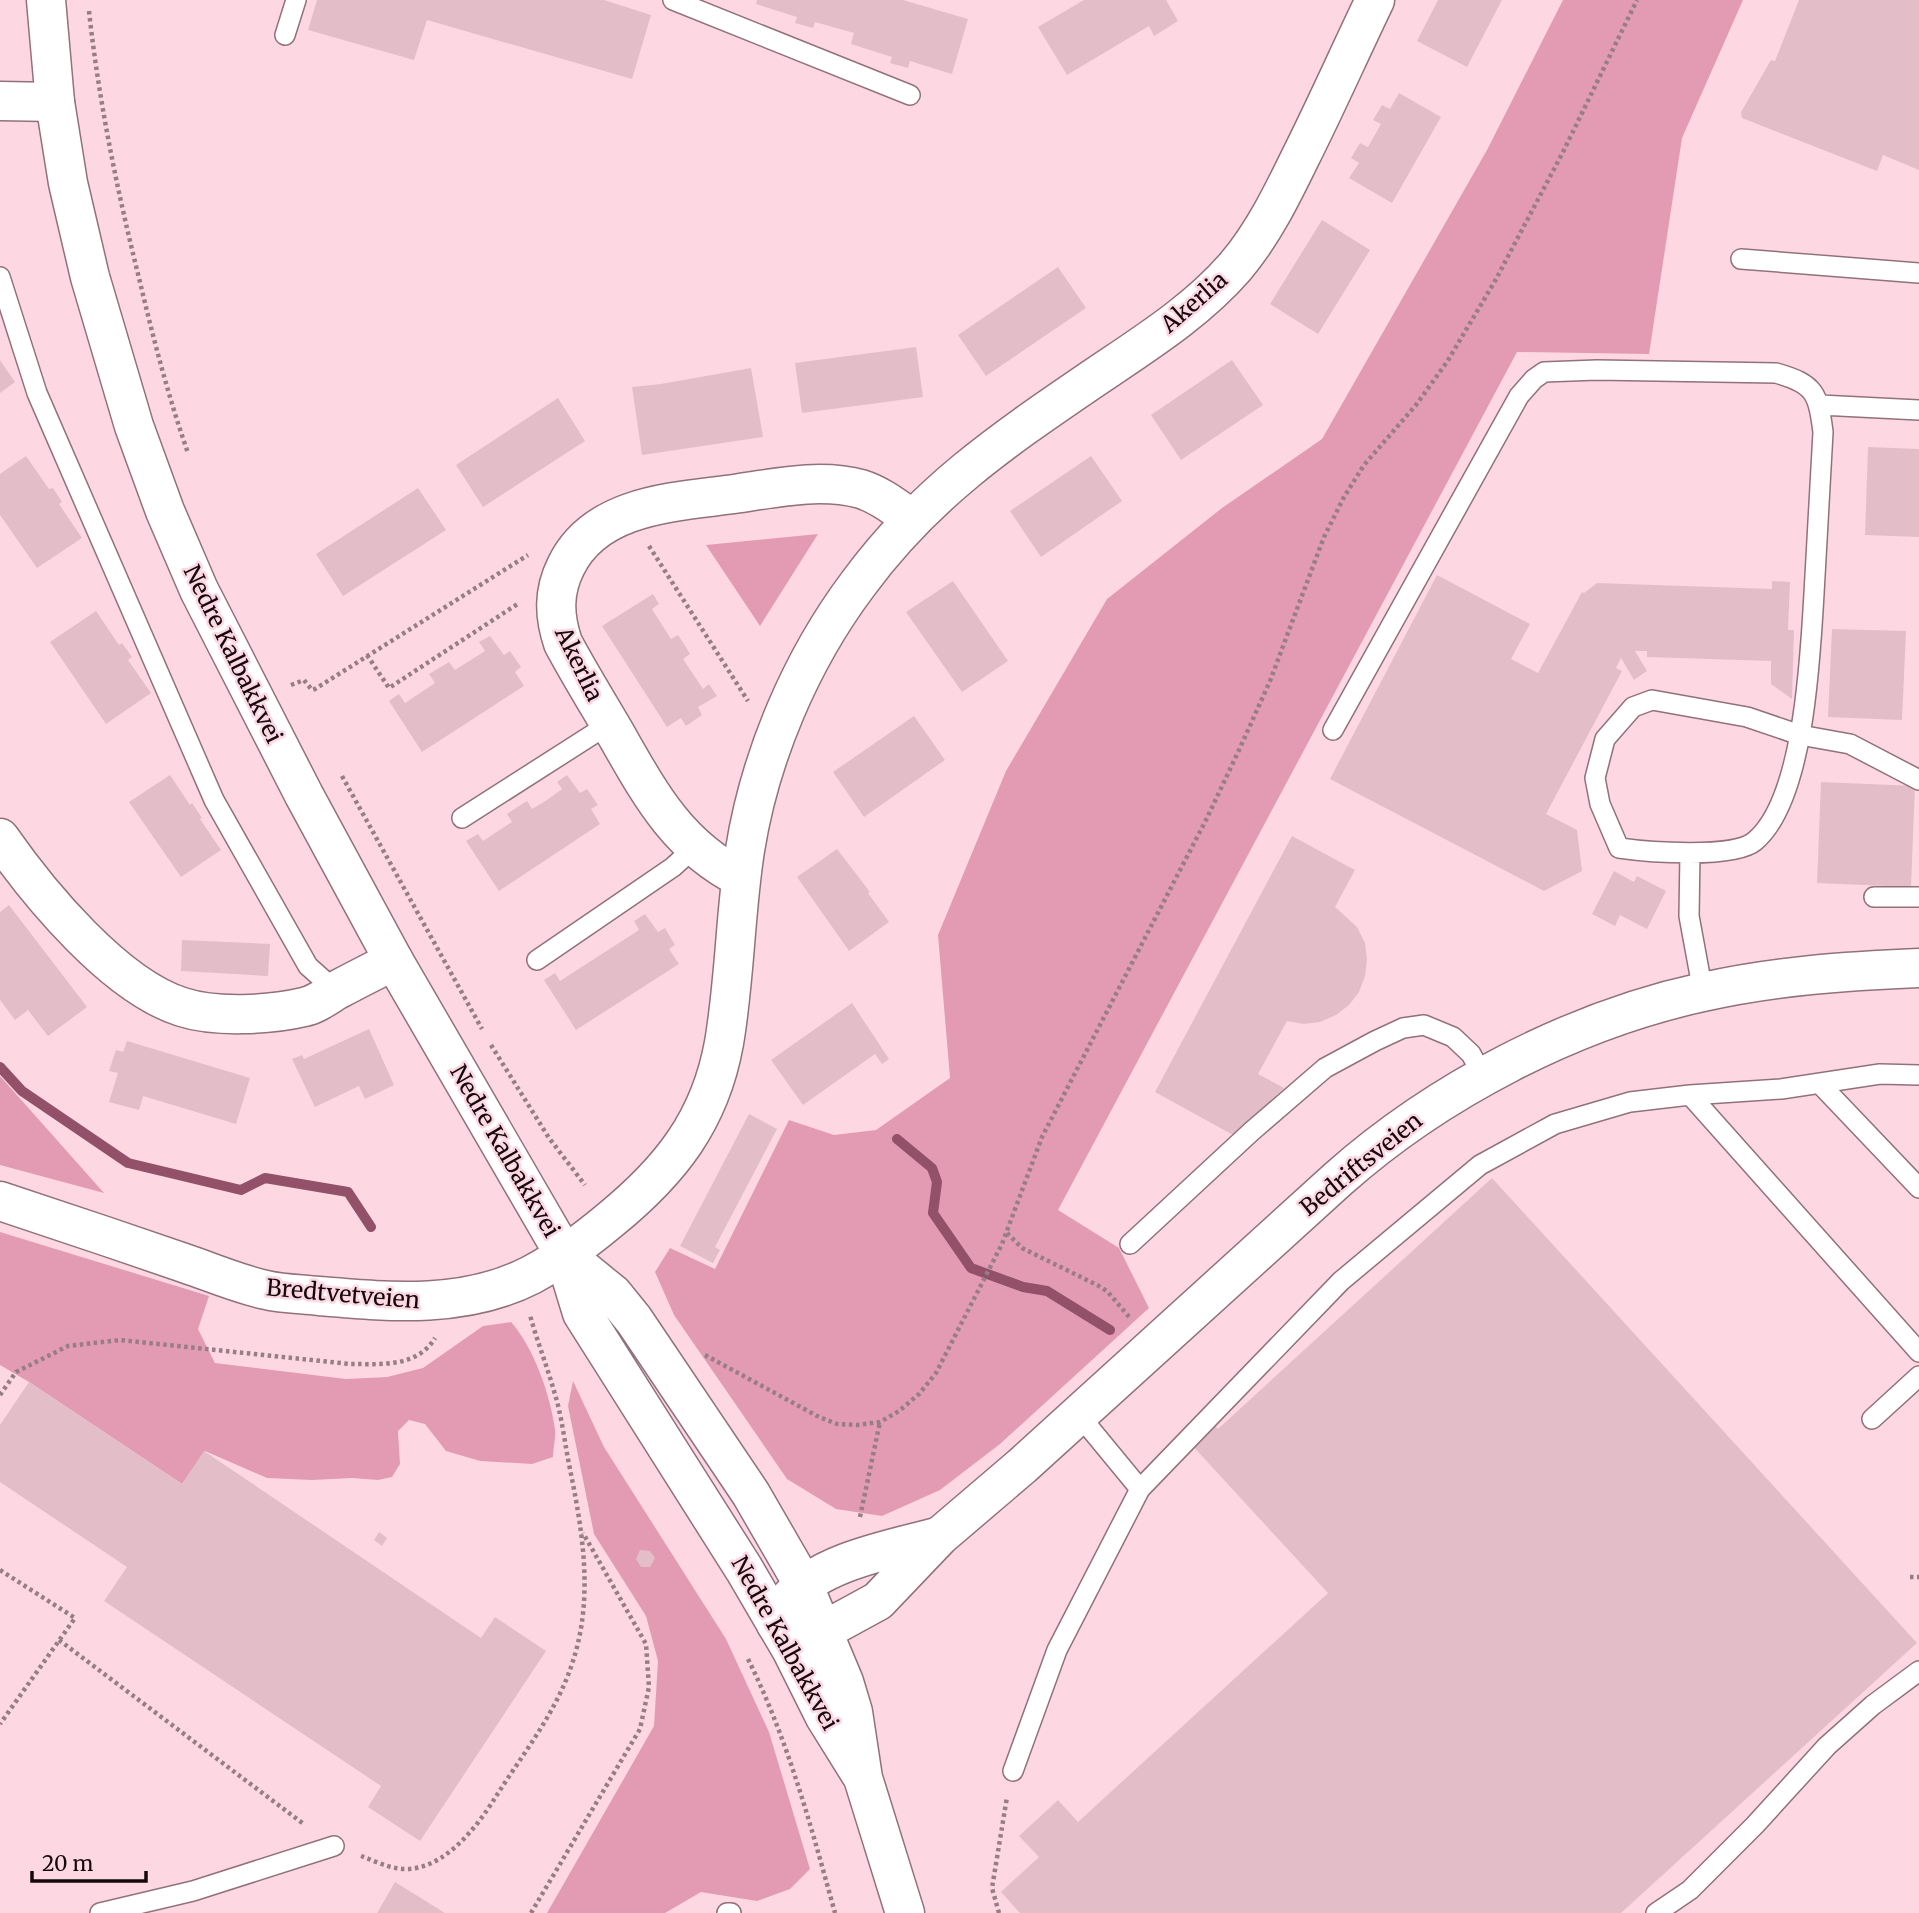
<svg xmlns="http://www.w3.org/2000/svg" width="1919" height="1913" font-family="Merriweather,serif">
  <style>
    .green { fill: #e39bb4 }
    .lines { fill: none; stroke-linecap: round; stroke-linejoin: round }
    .stream { stroke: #925169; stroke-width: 10 }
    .building { fill: #e3bec9 }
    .service-casing { stroke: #91717b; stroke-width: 22 }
    .minor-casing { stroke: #91717b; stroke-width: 41 }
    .tertiary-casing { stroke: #91717b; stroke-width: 41 }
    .secondary-casing { stroke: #91717b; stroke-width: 41 }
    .path { stroke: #977d85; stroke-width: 4.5; stroke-dasharray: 3.5 3.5; stroke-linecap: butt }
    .service { stroke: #fff; stroke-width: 19 }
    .minor { stroke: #fff; stroke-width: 38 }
    .tertiary { stroke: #fff; stroke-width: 38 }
    .secondary { stroke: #fff; stroke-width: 38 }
    .labels { text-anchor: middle; stroke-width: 5; stroke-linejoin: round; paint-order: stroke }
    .street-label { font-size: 23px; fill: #15090d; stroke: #fdd8e3 }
  </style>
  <rect width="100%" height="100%" fill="#fdd8e3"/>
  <path class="green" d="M1563,0H1743L1682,138L1649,354L1517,352L1058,1210L1119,1248L1149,1308L1000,1444L940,1490L882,1516L836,1509L787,1479L674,1315L655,1272L670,1248L715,1269L789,1120L834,1135L876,1130L950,1078L938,935L1006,771L1107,599L1222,508L1322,439L1487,150Z
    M818,534L760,626L706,545Z
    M0,1076L104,1193L0,1165Z
    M0,1232L209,1296L198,1329L215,1363L346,1379L387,1377L423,1368L483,1326L511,1322C534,1348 550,1394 555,1429C556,1438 553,1448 553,1457L532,1464L480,1461L446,1451L425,1424L409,1420L398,1431L400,1464L392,1477L378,1480L352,1478L312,1480L267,1478L205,1451L182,1484L29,1382L0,1365Z
    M573,1381L604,1447L726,1639L769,1732L810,1869L790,1889L757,1901L701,1892L665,1913H547L654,1726L658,1661L646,1616L594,1534L568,1406Z"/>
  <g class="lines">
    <path class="stream" d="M0,1067L22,1091L128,1163L241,1190L265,1178L348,1192L371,1227
      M897,1139L932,1168L937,1182L933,1213L971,1268L1023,1287L1047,1291L1110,1330"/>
  </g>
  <path class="building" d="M317,0H604L651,15L632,79L427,20L414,60L308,30Z
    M757,0H903L968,19L952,74L910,61L908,68L890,63L892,57L851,44L854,33L815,22L813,28L795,23L797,17L756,4Z
    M1084,0H1166L1178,21L1154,36L1149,26L1067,75L1038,27Z
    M1438,0H1502L1467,67L1417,41Z
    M1799,0H1919V170L1883,155L1877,171L1742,118L1741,112L1771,60L1775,61Z
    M1399,93L1441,117L1392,203L1349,178L1359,163L1351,158L1360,143L1368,147L1381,124L1373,120L1382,105L1390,109Z
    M1322,220L1370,250L1318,334L1270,304Z
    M1058,267L1086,308L986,376L958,335Z
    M916,347L923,397L802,413L795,363Z
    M0,360L15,382L0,393Z
    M1232,360L1263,405L1181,460L1151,415Z
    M751,368L763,437L642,455L632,387L661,384Z
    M558,398L585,441L483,507L456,465Z
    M1868,447L1919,449V537L1865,535Z
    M26,456L49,489L53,488L62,502L59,504L82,538L37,568L0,515V474Z
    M1091,456L1122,501L1041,557L1010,511Z
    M418,488L446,530L343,596L316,554Z
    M1437,575L1530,624L1511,659L1538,673L1582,592L1584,593L1597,583L1772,589V581L1790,582L1788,630H1794L1792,699L1771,684V661L1647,657V651H1635L1647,671L1634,680L1621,658L1616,668L1622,671L1546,814L1577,830L1582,871L1544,891L1330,779Z
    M953,581L1008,661L962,692L906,612Z
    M653,594L659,604L652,609L671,639L678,635L684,644L690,654L683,659L703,689L709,684L717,696L698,707L702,715L686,726L681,718L667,727L602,626Z
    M96,611L119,645L122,643L132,657L128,660L151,693L106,724L50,642Z
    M1832,629L1906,631L1902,720L1828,717Z
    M490,636L504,655L510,651L521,667L515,672L524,686L422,752L389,701L399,694L405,703L435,683L429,674L449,662L455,670L485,651L479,642Z
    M914,716L945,760L864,817L833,772Z
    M170,775L190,805L192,803L202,818L200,819L221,850L181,877L129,802Z
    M567,775L580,793L587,789L598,805L591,809L600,824L499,891L466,841L478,834L483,841L512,822L507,814L527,801L532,809L547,800L562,789L557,782Z
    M1821,782L1915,786L1911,887L1817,883Z
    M1292,836L1355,870L1335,907L1357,927L1365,943L1367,959L1365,976L1359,992L1349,1005L1336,1015L1320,1022L1304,1024L1287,1021L1258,1074L1284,1088L1233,1135L1155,1092Z
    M837,849L870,892L868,893L889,922L849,951L797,877Z
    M1614,871L1634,882L1637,876L1666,891L1647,929L1620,915L1615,926L1592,914Z
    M9,905L87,1007L48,1036L28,1010L15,1020L0,1000V912Z
    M645,914L658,932L665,928L675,945L669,949L679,964L576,1030L544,980L555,973L560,981L639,930L634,921Z
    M182,940L270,944L268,976L181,971Z
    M852,1003L889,1059L882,1064L875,1054L803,1105L771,1060Z
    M369,1029L394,1085L365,1099L359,1086L315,1107L292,1059L302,1055L304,1059Z
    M127,1041L250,1078L236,1124L143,1096L139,1110L109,1102L118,1073L109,1071L116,1050L123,1052Z
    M749,1114L777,1129L715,1247L720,1250L713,1263L680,1246Z
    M1492,1178L1917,1643L1621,1913H1020L1001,1892L1039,1857L1019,1836L1058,1800L1078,1822L1328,1593L1189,1442L1211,1422L1218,1429Z
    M29,1382L182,1484L204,1451L481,1638L495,1617L546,1651L420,1841L368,1807L381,1786L104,1601L127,1567L0,1482V1425Z
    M379,1532L387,1538L382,1546L374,1540Z
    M640,1550L650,1551L655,1558L650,1567H641L636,1559Z
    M395,1882L445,1913H377Z"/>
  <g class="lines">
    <defs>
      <path id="service" d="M673,0L910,95
        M285,35L296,0
        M1741,259L1919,273
        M0,277L37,393L214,800L308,966L336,991
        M1820,405L1919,410
        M1333,730L1519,396L1534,379L1544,372L1597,370L1776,373C1815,384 1818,393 1823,432C1820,480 1818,528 1815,576C1811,641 1807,797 1755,841C1734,859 1647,852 1619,848L1600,804L1595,778L1605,739L1633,707L1652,700L1747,717L1800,735L1850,744L1919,780
        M462,818L609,724
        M1690,853L1689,916L1703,992
        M1874,897H1919
        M537,960L673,867L695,847
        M1820,1084L1919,1188
        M1690,1095L1919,1352
        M1130,1244L1252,1131L1325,1068L1375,1041L1403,1028L1424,1025L1453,1037L1471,1054L1484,1078
        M1079,1415L1140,1489
        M1872,1419L1919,1376
        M1013,1771L1057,1650L1140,1489L1341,1281L1480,1165L1555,1124L1630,1102L1690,1095L1781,1089L1880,1074L1919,1075
        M100,1913L193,1891L334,1846
        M727,1913H731
        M1656,1913L1690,1890L1755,1825L1827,1746L1873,1705L1919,1671"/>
      <path id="minor" d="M0,101L55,102
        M0,838C39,894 115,986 182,1007C216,1018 270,1015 304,1007C315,1005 327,996 337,990C356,980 375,970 394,961
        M741,878C676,845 649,792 614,731C597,702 579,673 563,643C554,616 553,592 566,566C596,504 675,502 734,494C775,488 820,478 861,489C880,495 896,508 912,519
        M0,1201C61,1221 123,1242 184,1263C211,1272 238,1284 266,1290C283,1294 302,1294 319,1296C390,1302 465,1309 531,1275C559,1260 586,1240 610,1220C670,1171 710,1121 724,1043C735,979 735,914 745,850C760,756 801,660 858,584C924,494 1000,442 1091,380C1141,346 1195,313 1235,267C1263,234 1282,195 1301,156C1327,104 1350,52 1375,0"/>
      <path id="tertiary" d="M940,1536C893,1549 821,1561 789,1599C783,1606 780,1616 776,1624L801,1632L823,1631L878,1601L940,1536L1022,1466L1338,1179C1437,1091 1573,1020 1703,992C1773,976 1847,971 1919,968"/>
      <path id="secondary" d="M46,0L55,102L68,183L90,277L134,426L165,511L199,590L304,795L394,961L564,1254L582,1313L744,1569L792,1651L825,1717L863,1778
        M564,1254L613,1294L634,1320L751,1494L803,1584L844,1682L853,1712L863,1778L905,1913"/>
    </defs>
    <use href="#service" class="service-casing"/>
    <use href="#minor" class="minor-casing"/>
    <use href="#tertiary" class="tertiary-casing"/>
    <use href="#secondary" class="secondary-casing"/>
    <path class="path" d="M89,11C99,102 117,190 139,278C153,337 168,396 188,453
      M649,546L748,701
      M367,655L389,688L519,603
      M291,685L304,680L312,690L315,689L528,555
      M342,776L482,1029
      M491,1045L549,1138L585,1185
      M1007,1233L1022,1248L1099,1286L1108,1292L1130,1318
      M705,1355L819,1417L837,1424L857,1425L880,1422L899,1411L919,1394L936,1373L1002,1244L1042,1137L1207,818L1239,750L1270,681L1324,537L1344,497L1364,465L1416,405L1447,362L1495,281L1563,152L1637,0
      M0,1395L16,1372L68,1346L120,1340L350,1364C380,1364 417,1368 435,1338
      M860,1517L880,1422
      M0,1570L75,1618L0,1724
      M1910,1577H1919
      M59,1640L305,1825
      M748,1659C788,1740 811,1826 835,1913
      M361,1856C372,1860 384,1866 396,1868C439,1876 475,1830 495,1798C522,1755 556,1713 572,1664C595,1596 582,1528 568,1459C564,1437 561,1413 554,1391C547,1366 537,1341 530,1315
      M531,1913L640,1729L649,1687L646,1644L583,1533
      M999,1913L992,1888L1007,1797"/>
    <use href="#service" class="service"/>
    <use href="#minor" class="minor"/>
    <use href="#tertiary" class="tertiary"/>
    <use href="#secondary" class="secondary"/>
  </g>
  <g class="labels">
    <g class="street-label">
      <text transform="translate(1194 302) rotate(-41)" y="8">Akerlia</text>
      <text transform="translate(233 654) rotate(64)" y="8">Nedre Kalbakkvei</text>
      <text transform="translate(579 664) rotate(64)" y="8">Akerlia</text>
      <text transform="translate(505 1151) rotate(60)" y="8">Nedre Kalbakkvei</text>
      <text transform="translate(1361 1164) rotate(-39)" y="8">Bedriftsveien</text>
      <text transform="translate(343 1294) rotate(5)" y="8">Bredtvetveien</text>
      <text transform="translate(785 1643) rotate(61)" y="8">Nedre Kalbakkvei</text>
    </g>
  </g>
  <path d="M32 1871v10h114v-10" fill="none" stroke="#15090d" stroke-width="3.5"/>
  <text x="42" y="1871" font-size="21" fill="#15090d" stroke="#fdd8e3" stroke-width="5" paint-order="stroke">20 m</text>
</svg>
